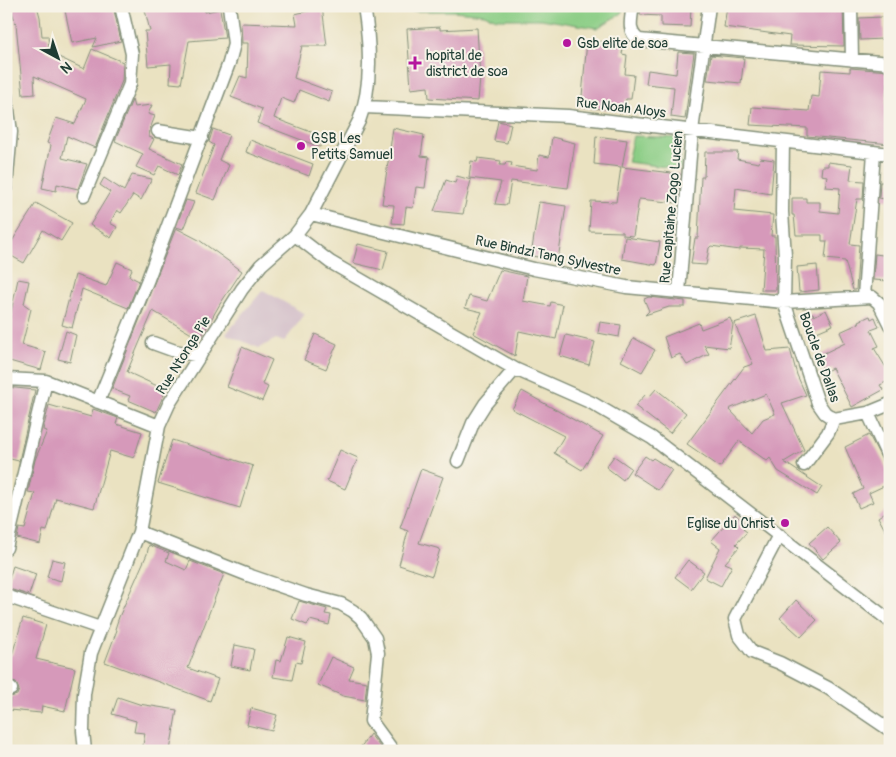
<svg xmlns="http://www.w3.org/2000/svg" width="896" height="757" font-family="Pangolin,sans-serif">
  <style>
    .industrial { fill: #d2bdc8 }
    .grass { fill: #8bcd85; stroke: #55855c }
    .building { fill: #d699ba; fill-rule: evenodd }
    .lines { fill: none; stroke-linecap: round; stroke-linejoin: round }
    .minor-casing { stroke: #84907a; stroke-width: 15 }
    .minor { stroke: #fff; stroke-width: 12 }
    .poi-dot { fill: #b5179e; stroke: #f7f3e8; stroke-width: 2 }
    .labels { text-anchor: middle; stroke-width: 4; stroke-linejoin: round; paint-order: stroke }
    .poi-label { font-size: 14px; fill: #1f3d34; stroke: #f7f3e8; text-anchor: start }
    .street-label { font-size: 14px; fill: #1f3d34; stroke: #f7f3e8 }
  </style>
  <rect width="100%" height="100%" fill="#f7f3e8"/>
  <filter id="ink" filterUnits="userSpaceOnUse"><feTurbulence type="fractalNoise" baseFrequency=".02" numOctaves="2"/><feDisplacementMap in="SourceGraphic" scale="10" xChannelSelector="R" yChannelSelector="G"/><feConvolveMatrix kernelMatrix="1 2 1 2 8 2 1 2 1" color-interpolation-filters="sRGB"/></filter>
  <filter id="wash" filterUnits="userSpaceOnUse"><feTurbulence type="fractalNoise" baseFrequency=".0096" numOctaves="4" result="noise"/><feDisplacementMap in="SourceGraphic" scale="20" xChannelSelector="R" yChannelSelector="G"/><feGaussianBlur stdDeviation="1.12" result="paint"/><feColorMatrix in="noise" values="0 0 0 0 0 0 0 0 0 0 0 0 0 0 0 0 0 1.4 0 .05"/><feComposite in="paint" operator="in"/></filter>
  <g filter="url(#wash)">
    <rect width="100%" height="100%" fill="#eae2c1"/>
    <path class="industrial" d="M263,290L305,314L284,342L276,339L259,348L226,334Z"/>
    <path class="grass" d="M408,6H624L621,14L597,28L541,19H497L484,14L454,11H411Z
      M633,136L680,138L681,169L627,162Z"/>
    <g id="blocks">
      <path class="building" d="M10,6H37L40,17L42,36H48L49,48L44,50L84,69L92,49L123,62L122,81L95,148L67,136L62,158L87,164L78,189L57,184L56,191L42,188L51,145L47,143L56,118L75,124L86,99L34,76L35,94L23,95L16,24Z
        M64,6H113L121,41L93,47L97,38L72,43Z
        M144,6H204L205,12L220,9L225,38L189,41L181,84L170,83L171,64L148,66L145,31H150Z
        M311,6H322L327,46H302L294,78L332,92L329,102L299,90L294,103L281,98L274,118L324,137L320,147L257,123L262,109L231,97L240,76L247,78L248,43H242L241,23L297,25L295,14L312,10Z
        M641,6H691L690,27L661,26V16L640,15Z
        M727,6L788,9V6H843L844,46L789,45L790,36L724,27Z
        M883,17L884,39L860,40L859,18Z
        M440,27V30L477,28L480,78L478,101L429,98L428,87L411,89L407,29Z
        M587,41L624,43L622,54L627,55L625,74L634,75L631,99H626L624,107L605,109L581,107Z
        M678,52L694,53L685,119L671,117L674,87L646,84L648,70L676,74Z
        M711,55L744,58L741,83L707,80Z
        M850,68L889,71L886,104H890V144L807,136V128L750,125L752,107L809,111L811,96L819,97L821,70L850,72Z
        M132,100L134,107L152,105L148,114L155,116L150,129L149,137L154,139L149,149L182,164L178,175L159,166L154,175L136,167L143,154L115,141Z
        M498,121L511,124L507,143L494,141Z
        M393,128L424,135L421,156L429,157L425,188L416,187L413,208L406,207L404,224L392,223L394,205L382,204Z
        M213,129L229,135L219,160L229,165L215,200L196,193L214,145L209,142Z
        M596,136L627,140L622,167L680,174L678,203L639,199L633,236L623,235V232L589,231L591,201L616,202L621,167L594,164Z
        M552,137L575,143L568,188L511,181L507,205L495,204L501,182L469,178L471,161L477,162L478,158L501,161L500,165H505L506,162L512,163L511,166L537,170L539,155L549,157Z
        M250,140L313,164L309,176L246,152Z
        M705,152H738L737,159L759,163L760,158L774,160L771,194L736,188L734,211L773,215L771,236H775L776,290H761L764,249L740,248V250L711,246L709,248L706,265L691,264L695,238H698L701,177H704Z
        M828,162L852,165L850,180L864,181L863,199H857L850,244L859,245L856,290H853L845,261L825,259L827,241H822V235H796L794,215H792V198H806V202H820V211L838,213L840,188L825,187L827,176L821,175L822,166H828Z
        M132,175L152,179L141,200L133,195L121,213L117,210L110,223L117,227L111,238L90,225L110,192L100,185L104,178L124,191Z
        M457,176L471,180L463,214L434,211L446,180L455,183Z
        M880,182H890V200L879,198Z
        M186,200L194,202L183,229L176,227Z
        M539,202L566,206L558,260L531,256Z
        M36,203L72,223L61,241L43,230L24,263L6,253V251Z
        M176,228L199,240L242,271L220,304L200,339L153,311L127,372L166,390L156,412L128,400L130,396L112,389Z
        M625,237L660,242L656,265L622,259Z
        M358,244L388,251L383,270L353,263Z
        M875,254L890,256V281L873,280Z
        M117,262L132,269L129,276L139,281L128,308L82,289L72,328L62,325L75,275L106,286Z
        M817,265L819,290L799,292L797,267Z
        M500,270L527,276L523,301L550,306L551,302L563,305L556,339L519,331L515,356L473,333L482,312L465,308L469,296L487,301Z
        M18,279L29,281L24,304L31,309L22,345L46,352L41,370L6,360V320L9,321Z
        M649,297L685,301V307H669L645,315L649,311L644,299Z
        M826,310L833,325L812,334L804,317L813,313L814,316Z
        M756,316L767,351L790,349L797,375L806,395L782,403L804,450L784,462L822,487L817,495L778,471L770,458L767,461L739,441L720,467L687,444L744,367L753,364L734,323ZM766,394L775,414L763,419L752,433L729,409Z
        M870,316L871,319L875,317L879,327L871,330L879,346L874,348L890,374V380L880,385L883,390L852,407L832,368L824,372L816,357L845,343L840,332L860,323L859,321Z
        M730,318L733,325L729,348L704,345L709,354L687,365L680,354L671,358L664,337L699,323L701,329Z
        M600,322L621,325L619,337L598,333Z
        M66,331L76,335L70,362L58,359Z
        M315,334L337,344L326,369L304,360Z
        M566,335L595,342L589,365L560,356Z
        M634,338L655,350L642,372L621,361Z
        M242,347L272,360L262,384L268,387L262,401L227,387Z
        M6,387L35,390L19,461L6,458Z
        M656,389L686,413L670,433L635,406L646,394L649,397Z
        M522,391L603,436L582,470L554,453L564,436L512,409Z
        M49,405L91,417L93,409L118,418L116,424L142,432L134,458L110,451L94,508L56,498L47,531L43,530L40,544L17,538L19,528L25,529L35,493L28,492L35,460L47,431L43,430Z
        M869,435L890,475V483L869,493L873,502L859,508L853,494L863,489L845,447Z
        M172,440L253,466L240,508L158,483Z
        M340,450L358,458L345,489L327,481Z
        M614,456L631,468L623,480L606,467Z
        M645,456L651,460L653,458L672,470L658,490L632,473Z
        M421,469L443,477L419,543L440,549L432,576L399,565L408,531L400,528Z
        M890,509V539L878,517Z
        M735,514L747,525L743,529L747,532L736,544L739,547L725,563L732,566L721,586L705,578L720,548L711,541Z
        M827,527L841,543L823,559L809,543Z
        M149,545L169,553L166,561L186,570L190,561L224,574L188,668L218,679L210,701L105,662L117,630L115,629L119,617L147,554Z
        M52,559L65,562L61,581L47,577Z
        M688,560L704,572L691,589L675,577Z
        M13,566L36,574L29,595L6,588Z
        M796,600L817,620L801,637L780,618Z
        M299,601L327,609L325,614L331,615L329,625L310,620L307,625L292,619Z
        M23,618L46,625L36,659L75,668L65,711L42,706L41,713L9,710L10,697L17,695L19,690L16,683L6,680V654L12,655Z
        M288,637L306,642L301,663L296,662L292,680L273,677L276,660L281,661Z
        M235,645L254,649L250,670L231,666Z
        M331,657L354,667L349,679L367,682L365,700L343,696L318,685Z
        M118,697L139,704L177,710L170,751H142L145,733L134,732L136,721L112,714Z
        M251,708L277,715L272,731L247,725Z
        M370,734L383,751H358Z"/>
    </g>
  </g>
  <g filter="url(#ink)">
    <use href="#blocks" fill-opacity="0" stroke="#84907a" stroke-width="1"/>
    <g class="lines">
      <defs>
        <path id="minor" d="M633,6C631,19 627,32 639,40L890,63
          M851,6L852,60
          M6,95L11,132L6,187
          M365,107L568,116L890,154
          M158,131L202,138
          M783,142L782,212L785,256L784,302L818,403L825,413L834,419L868,413L890,404
          M84,195L130,84L132,54L121,6
          M311,214L534,269L626,287L784,302L872,297L879,303L890,325
          M295,235L330,262L515,369L592,403L652,438L890,621
          M679,292L692,131L709,6
          M864,297L874,152
          M153,343L175,351L200,356
          M6,379L46,381L159,426
          M98,402L148,279L229,63L234,44L229,6
          M868,413L890,461
          M458,461L473,423L485,404L515,369
          M804,465L828,433L834,419
          M139,532L248,575L306,595L341,604L353,611L361,618L375,638L378,653L371,721L393,751
          M779,535L735,619L739,635L752,652L780,663L828,688L890,730
          M6,548L46,381
          M6,596L100,628
          M6,688L11,689
          M85,751L83,731L84,694L91,653L139,532L159,426L169,404L242,289L261,265L295,235L311,214L359,121C373,85 370,44 364,6"/>
      </defs>
      <use href="#minor" class="minor-casing"/>
      <use href="#minor" class="minor"/>
    </g>
  </g>
  <g class="poi-dot">
    <circle cx="567" cy="43" r="5"/>
    <path d="M412.5 55.5h5v5h5v5h-5v5h-5v-5h-5v-5h5z"/>
    <circle cx="301" cy="146" r="5"/>
    <circle cx="785" cy="523" r="5"/>
  </g>
  <g class="labels">
    <g class="poi-label">
      <text x="577" y="48">Gsb elite de soa</text>
      <text x="426" y="60">hopital de<tspan x="426" dy="16">district de soa</tspan></text>
      <text x="311" y="143">GSB Les<tspan x="311" dy="16">Petits Samuel</tspan></text>
      <text x="775" y="528" text-anchor="end">Eglise du Christ</text>
    </g>
    <g class="street-label">
      <text transform="translate(621 107) rotate(7)" y="5">Rue Noah Aloys</text>
      <text transform="translate(671 207) rotate(-85)" y="5">Rue capitaine Zogo Lucien</text>
      <text transform="translate(548 255) rotate(12)" y="5">Rue Bindzi Tang Sylvestre</text>
      <text transform="translate(183 355) rotate(-58)" y="5">Rue Ntonga Pie</text>
      <text transform="translate(820 357) rotate(70)" y="5">Boucle de Dallas</text>
    </g>
  </g>
  <rect width="896" height="757" fill="none" stroke="#f7f3e8" stroke-width="25"/>
  <g transform="translate(58 58) rotate(140)" stroke="#f7f3e8" stroke-width="4" paint-order="stroke">
  <path d="M0-4L9 19L0 12L-9 19Z" fill="#1f3d34"/>
  <text y="-8" font-size="14" font-weight="bold" text-anchor="middle" fill="#1f3d34">N</text>
  </g>
</svg>
